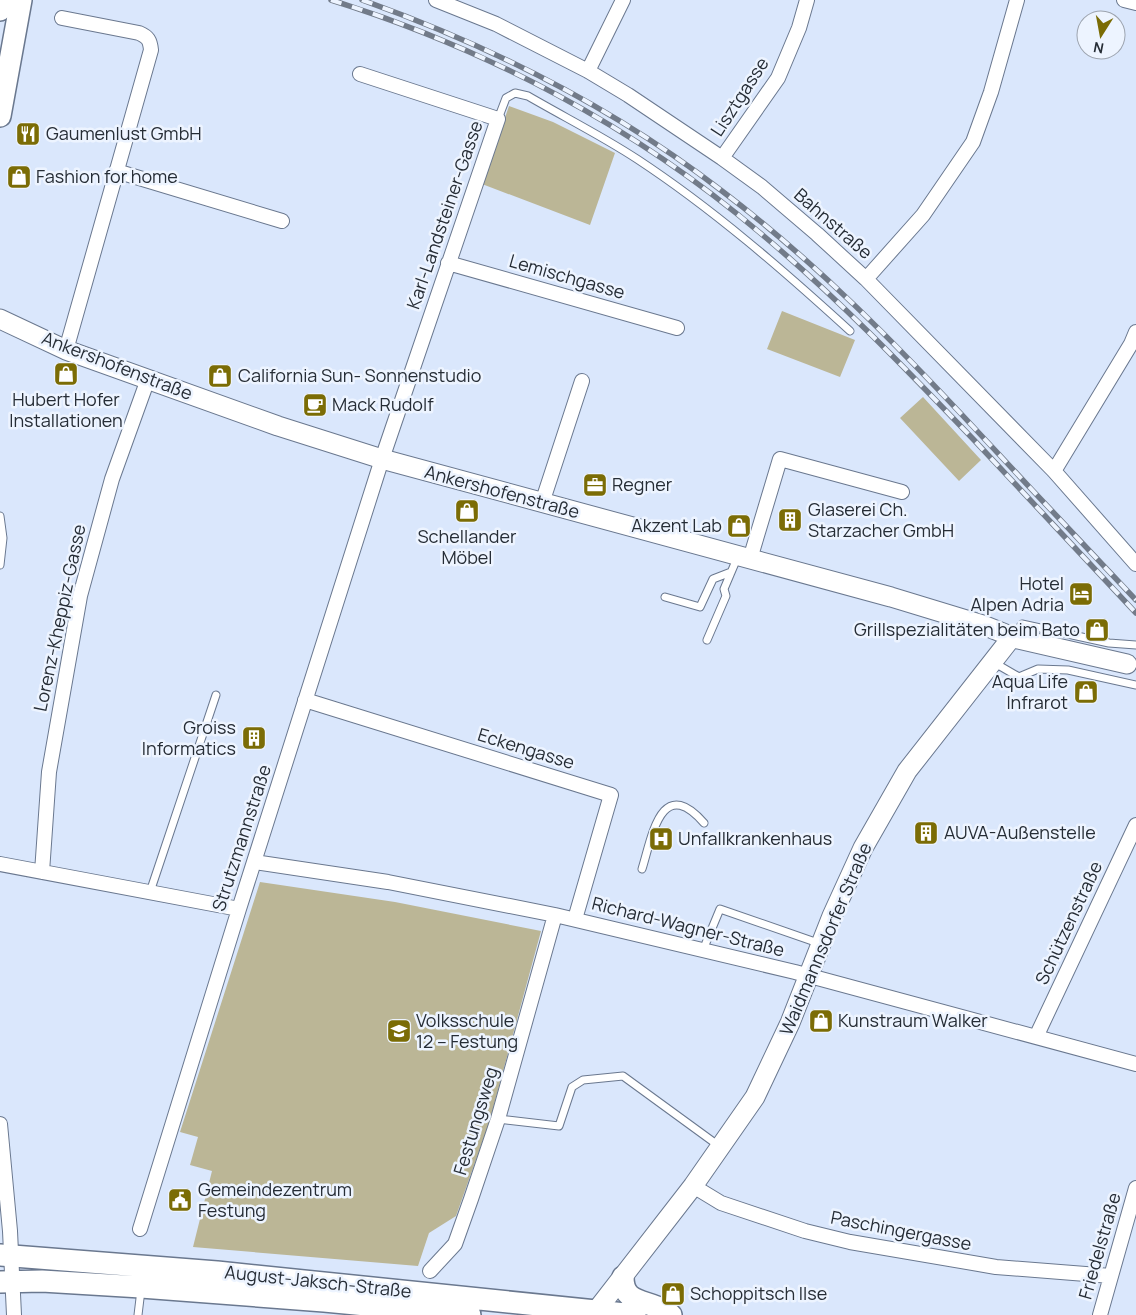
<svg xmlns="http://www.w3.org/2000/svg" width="1136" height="1315" font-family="Manrope,sans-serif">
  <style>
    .green { fill: #bbb696 }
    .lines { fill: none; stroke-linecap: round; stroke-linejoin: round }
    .lane-casing { stroke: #6a788f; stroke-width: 9 }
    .street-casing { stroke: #6a788f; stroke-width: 16 }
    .secondary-casing { stroke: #6a788f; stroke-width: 21 }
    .primary-casing { stroke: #6a788f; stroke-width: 24 }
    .lane { stroke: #fff; stroke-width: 7 }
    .street { stroke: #fff; stroke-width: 14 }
    .secondary { stroke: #fff; stroke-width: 19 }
    .primary { stroke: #fff; stroke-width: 21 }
    .rail-casing { stroke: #727b89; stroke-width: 5.5 }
    .rail { stroke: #edf4ff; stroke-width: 4; stroke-dasharray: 11; stroke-linecap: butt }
    .labels { text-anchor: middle; stroke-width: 5; stroke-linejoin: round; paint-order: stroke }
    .street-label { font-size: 18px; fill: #262d36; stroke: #edf4ff }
    .poi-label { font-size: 18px; fill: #262d36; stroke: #edf4ff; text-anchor: start }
  </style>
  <rect width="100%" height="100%" fill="#dae7fc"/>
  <path class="green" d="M509,106L553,122L615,153L590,225L482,184Z
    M782,311L855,340L840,377L767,349Z
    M923,397L981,460L959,481L900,418Z
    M260,882L395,902L541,931L489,1123L456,1216L429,1233L418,1266L193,1247L212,1171L190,1165L198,1137L180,1132Z"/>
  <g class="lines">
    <defs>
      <path id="lane" d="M498,119L506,98L515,93L528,96C564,117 602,136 637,159C713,209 783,270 850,331
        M0,516L3,538L0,565
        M665,597L700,607L713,579L731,572
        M1014,635L1022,624L1109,643L1136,645
        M707,640L726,596L724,589L738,556
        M993,662L1019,677L1038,669L1068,670L1136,685
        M642,869C652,837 661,774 704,823
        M150,892L216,695
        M703,950L720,909L821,944
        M498,1119L559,1126L572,1087L583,1080L623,1076L719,1146
        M138,1315L141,1290"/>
      <path id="street" d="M436,0L496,24L588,71L628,95L722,158L762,187L817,234L866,279L1054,471L1136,564
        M1124,0L1136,3
        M62,18L139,33C148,37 150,40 151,50L66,350
        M588,71L623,0
        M722,158L778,78L799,28L807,0
        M116,171L282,221
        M448,263L677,328
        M866,279L923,215L973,142L991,92L1017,0
        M1054,471L1131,344L1136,332
        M542,503L582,381
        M750,559L780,459L902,492
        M305,700L611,795L575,919
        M254,862L388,882L555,915L795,972L1136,1064
        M0,864L239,909
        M42,872L49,772L80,596L112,479L148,379
        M1036,1037L1136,825
        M0,1124L10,1231L14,1315
        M693,1186L721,1203L805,1231L850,1242L996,1267L1111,1276
        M140,1229L239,909L382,459L498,119L360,74
        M430,1271L455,1244L471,1199L498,1119L555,915
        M1100,1315L1136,1188"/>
      <path id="secondary" d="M0,319L66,350L278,426L382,459L891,597L983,625L1018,639L1127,664
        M593,1315L693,1186L755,1097L790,1023L832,916L863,848L907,771L1012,637"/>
      <path id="primary" d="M0,10L2,0
        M0,116L21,0
        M0,1255L217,1272L635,1315
        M623,1277C623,1301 640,1300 657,1307C662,1309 667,1312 671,1315
        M0,1282L42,1281L141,1287L324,1301L470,1315"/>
    </defs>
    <use href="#lane" class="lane-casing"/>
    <use href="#street" class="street-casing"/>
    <use href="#secondary" class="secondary-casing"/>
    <use href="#primary" class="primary-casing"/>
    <use href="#lane" class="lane"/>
    <use href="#street" class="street"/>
    <use href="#secondary" class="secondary"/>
    <use href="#primary" class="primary"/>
    <defs>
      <path id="rail" d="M331,0C486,48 635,127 759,232C836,296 905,368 974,440C1028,498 1082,555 1136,613
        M362,0C491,46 613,107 722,191C816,262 899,347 979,433C1031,489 1084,545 1136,600"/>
    </defs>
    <use href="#rail" class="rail-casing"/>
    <use href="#rail" class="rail"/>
  </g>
  <defs>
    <symbol id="restaurant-square" viewBox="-11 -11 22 22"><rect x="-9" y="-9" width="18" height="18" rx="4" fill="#7b6c05" stroke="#edf4ff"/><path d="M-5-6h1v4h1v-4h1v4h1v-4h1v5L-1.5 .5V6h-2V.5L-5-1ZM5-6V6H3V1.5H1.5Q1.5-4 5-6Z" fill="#fff"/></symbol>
    <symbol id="shop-square" viewBox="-11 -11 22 22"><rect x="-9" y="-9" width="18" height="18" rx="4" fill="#7b6c05" stroke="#edf4ff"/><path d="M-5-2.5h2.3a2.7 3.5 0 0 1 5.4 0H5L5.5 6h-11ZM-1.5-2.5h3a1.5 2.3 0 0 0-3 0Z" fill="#fff"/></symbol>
    <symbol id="cafe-square" viewBox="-11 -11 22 22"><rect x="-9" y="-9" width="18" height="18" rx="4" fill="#7b6c05" stroke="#edf4ff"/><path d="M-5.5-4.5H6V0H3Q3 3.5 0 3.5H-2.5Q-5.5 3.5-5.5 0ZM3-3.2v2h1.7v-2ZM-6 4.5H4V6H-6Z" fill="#fff"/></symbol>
    <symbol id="office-square" viewBox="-11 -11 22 22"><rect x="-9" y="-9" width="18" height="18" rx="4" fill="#7b6c05" stroke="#edf4ff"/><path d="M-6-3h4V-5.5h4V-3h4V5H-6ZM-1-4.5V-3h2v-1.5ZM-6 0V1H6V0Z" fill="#fff"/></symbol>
    <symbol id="building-square" viewBox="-11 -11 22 22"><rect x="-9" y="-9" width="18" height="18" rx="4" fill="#7b6c05" stroke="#edf4ff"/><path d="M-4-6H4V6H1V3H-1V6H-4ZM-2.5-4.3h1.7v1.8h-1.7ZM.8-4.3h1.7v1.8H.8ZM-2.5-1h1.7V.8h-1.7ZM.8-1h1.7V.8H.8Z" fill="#fff"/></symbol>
    <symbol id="hotel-square" viewBox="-11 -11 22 22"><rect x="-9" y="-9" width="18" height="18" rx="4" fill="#7b6c05" stroke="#edf4ff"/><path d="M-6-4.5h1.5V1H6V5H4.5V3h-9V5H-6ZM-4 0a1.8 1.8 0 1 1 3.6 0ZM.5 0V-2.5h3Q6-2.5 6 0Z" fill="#fff"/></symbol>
    <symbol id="hospital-square" viewBox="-11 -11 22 22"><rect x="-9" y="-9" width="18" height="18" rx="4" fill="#7b6c05" stroke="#edf4ff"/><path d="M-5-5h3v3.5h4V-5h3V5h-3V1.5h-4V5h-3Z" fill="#fff"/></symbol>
    <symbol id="school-square" viewBox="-11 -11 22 22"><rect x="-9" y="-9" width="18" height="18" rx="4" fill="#7b6c05" stroke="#edf4ff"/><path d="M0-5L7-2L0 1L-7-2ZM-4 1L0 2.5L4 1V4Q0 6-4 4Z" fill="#fff"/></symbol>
    <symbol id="civic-square" viewBox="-11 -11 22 22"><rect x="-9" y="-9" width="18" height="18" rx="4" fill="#7b6c05" stroke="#edf4ff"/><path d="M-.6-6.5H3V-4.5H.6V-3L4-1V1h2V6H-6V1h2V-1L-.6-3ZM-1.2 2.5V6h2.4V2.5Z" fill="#fff"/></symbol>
  </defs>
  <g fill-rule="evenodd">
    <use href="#restaurant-square" x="14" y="120" width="28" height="28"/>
    <use href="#shop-square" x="5" y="163" width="28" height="28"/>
    <use href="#shop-square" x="52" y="360" width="28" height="28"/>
    <use href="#shop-square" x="206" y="362" width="28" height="28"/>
    <use href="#cafe-square" x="301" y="391" width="28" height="28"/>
    <use href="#office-square" x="581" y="471" width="28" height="28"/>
    <use href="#shop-square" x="453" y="497" width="28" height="28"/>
    <use href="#building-square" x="776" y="506" width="28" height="28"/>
    <use href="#shop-square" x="725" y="512" width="28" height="28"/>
    <use href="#hotel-square" x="1067" y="580" width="28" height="28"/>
    <use href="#shop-square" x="1083" y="616" width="28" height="28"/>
    <use href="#shop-square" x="1072" y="678" width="28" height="28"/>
    <use href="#building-square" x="240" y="724" width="28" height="28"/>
    <use href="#building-square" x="912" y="819" width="28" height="28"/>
    <use href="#hospital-square" x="647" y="825" width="28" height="28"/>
    <use href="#shop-square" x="807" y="1007" width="28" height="28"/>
    <use href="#school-square" x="385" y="1017" width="28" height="28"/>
    <use href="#civic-square" x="166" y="1186" width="28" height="28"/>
    <use href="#shop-square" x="659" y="1280" width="28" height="28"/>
  </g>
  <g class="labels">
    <g class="street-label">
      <text transform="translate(740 97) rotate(-57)" y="6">Lisztgasse</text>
      <text transform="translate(445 215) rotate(-71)" y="6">Karl-Landsteiner-Gasse</text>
      <text transform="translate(833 224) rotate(41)" y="6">Bahnstraße</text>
      <text transform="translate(567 277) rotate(16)" y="6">Lemischgasse</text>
      <text transform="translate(117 366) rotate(21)" y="6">Ankershofenstraße</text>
      <text transform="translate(502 492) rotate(15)" y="6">Ankershofenstraße</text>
      <text transform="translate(60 618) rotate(-78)" y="6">Lorenz-Kheppiz-Gasse</text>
      <text transform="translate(526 749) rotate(17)" y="6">Eckengasse</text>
      <text transform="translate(242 838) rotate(-72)" y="6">Strutzmannstraße</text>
      <text transform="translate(1069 923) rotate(-65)" y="6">Schützenstraße</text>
      <text transform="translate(688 927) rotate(14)" y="6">Richard-Wagner-Straße</text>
      <text transform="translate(826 939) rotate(-67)" y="6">Waidmannsdorfer Straße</text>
      <text transform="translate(476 1121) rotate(-73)" y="6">Festungsweg</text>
      <text transform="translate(901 1231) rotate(11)" y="6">Paschingergasse</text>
      <text transform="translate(1100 1246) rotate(-74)" y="6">Friedelstraße</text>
      <text transform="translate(318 1282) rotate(6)" y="6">August-Jaksch-Straße</text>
    </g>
    <g class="poi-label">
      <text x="46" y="140">Gaumenlust GmbH</text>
      <text x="36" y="183">Fashion for home</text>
      <text x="238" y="382">California Sun- Sonnenstudio</text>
      <text x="66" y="406" text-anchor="middle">Hubert Hofer<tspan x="66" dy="21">Installationen</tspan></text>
      <text x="332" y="411">Mack Rudolf</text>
      <text x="612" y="491">Regner</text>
      <text x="808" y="516">Glaserei Ch.<tspan x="808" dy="21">Starzacher GmbH</tspan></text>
      <text x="722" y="532" text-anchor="end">Akzent Lab</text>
      <text x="467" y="543" text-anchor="middle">Schellander<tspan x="467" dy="21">Möbel</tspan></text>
      <text x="1064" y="590" text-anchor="end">Hotel<tspan x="1064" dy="21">Alpen Adria</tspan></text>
      <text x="1080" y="636" text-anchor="end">Grillspezialitäten beim Bato</text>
      <text x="1068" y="688" text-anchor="end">Aqua Life<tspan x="1068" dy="21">Infrarot</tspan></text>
      <text x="236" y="734" text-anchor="end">Groiss<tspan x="236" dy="21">Informatics</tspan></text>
      <text x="944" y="839">AUVA-Außenstelle</text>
      <text x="678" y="845">Unfallkrankenhaus</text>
      <text x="416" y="1027">Volksschule<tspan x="416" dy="21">12 – Festung</tspan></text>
      <text x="838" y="1027">Kunstraum Walker</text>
      <text x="198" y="1196">Gemeindezentrum<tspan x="198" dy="21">Festung</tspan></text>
      <text x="690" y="1300">Schoppitsch Ilse</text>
    </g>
  </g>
  <g transform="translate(1101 35) rotate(191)"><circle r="24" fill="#edf4ff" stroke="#9da4af"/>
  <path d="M0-4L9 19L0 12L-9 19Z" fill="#7b6c05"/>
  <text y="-8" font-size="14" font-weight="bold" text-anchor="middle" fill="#262d36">N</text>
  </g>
</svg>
